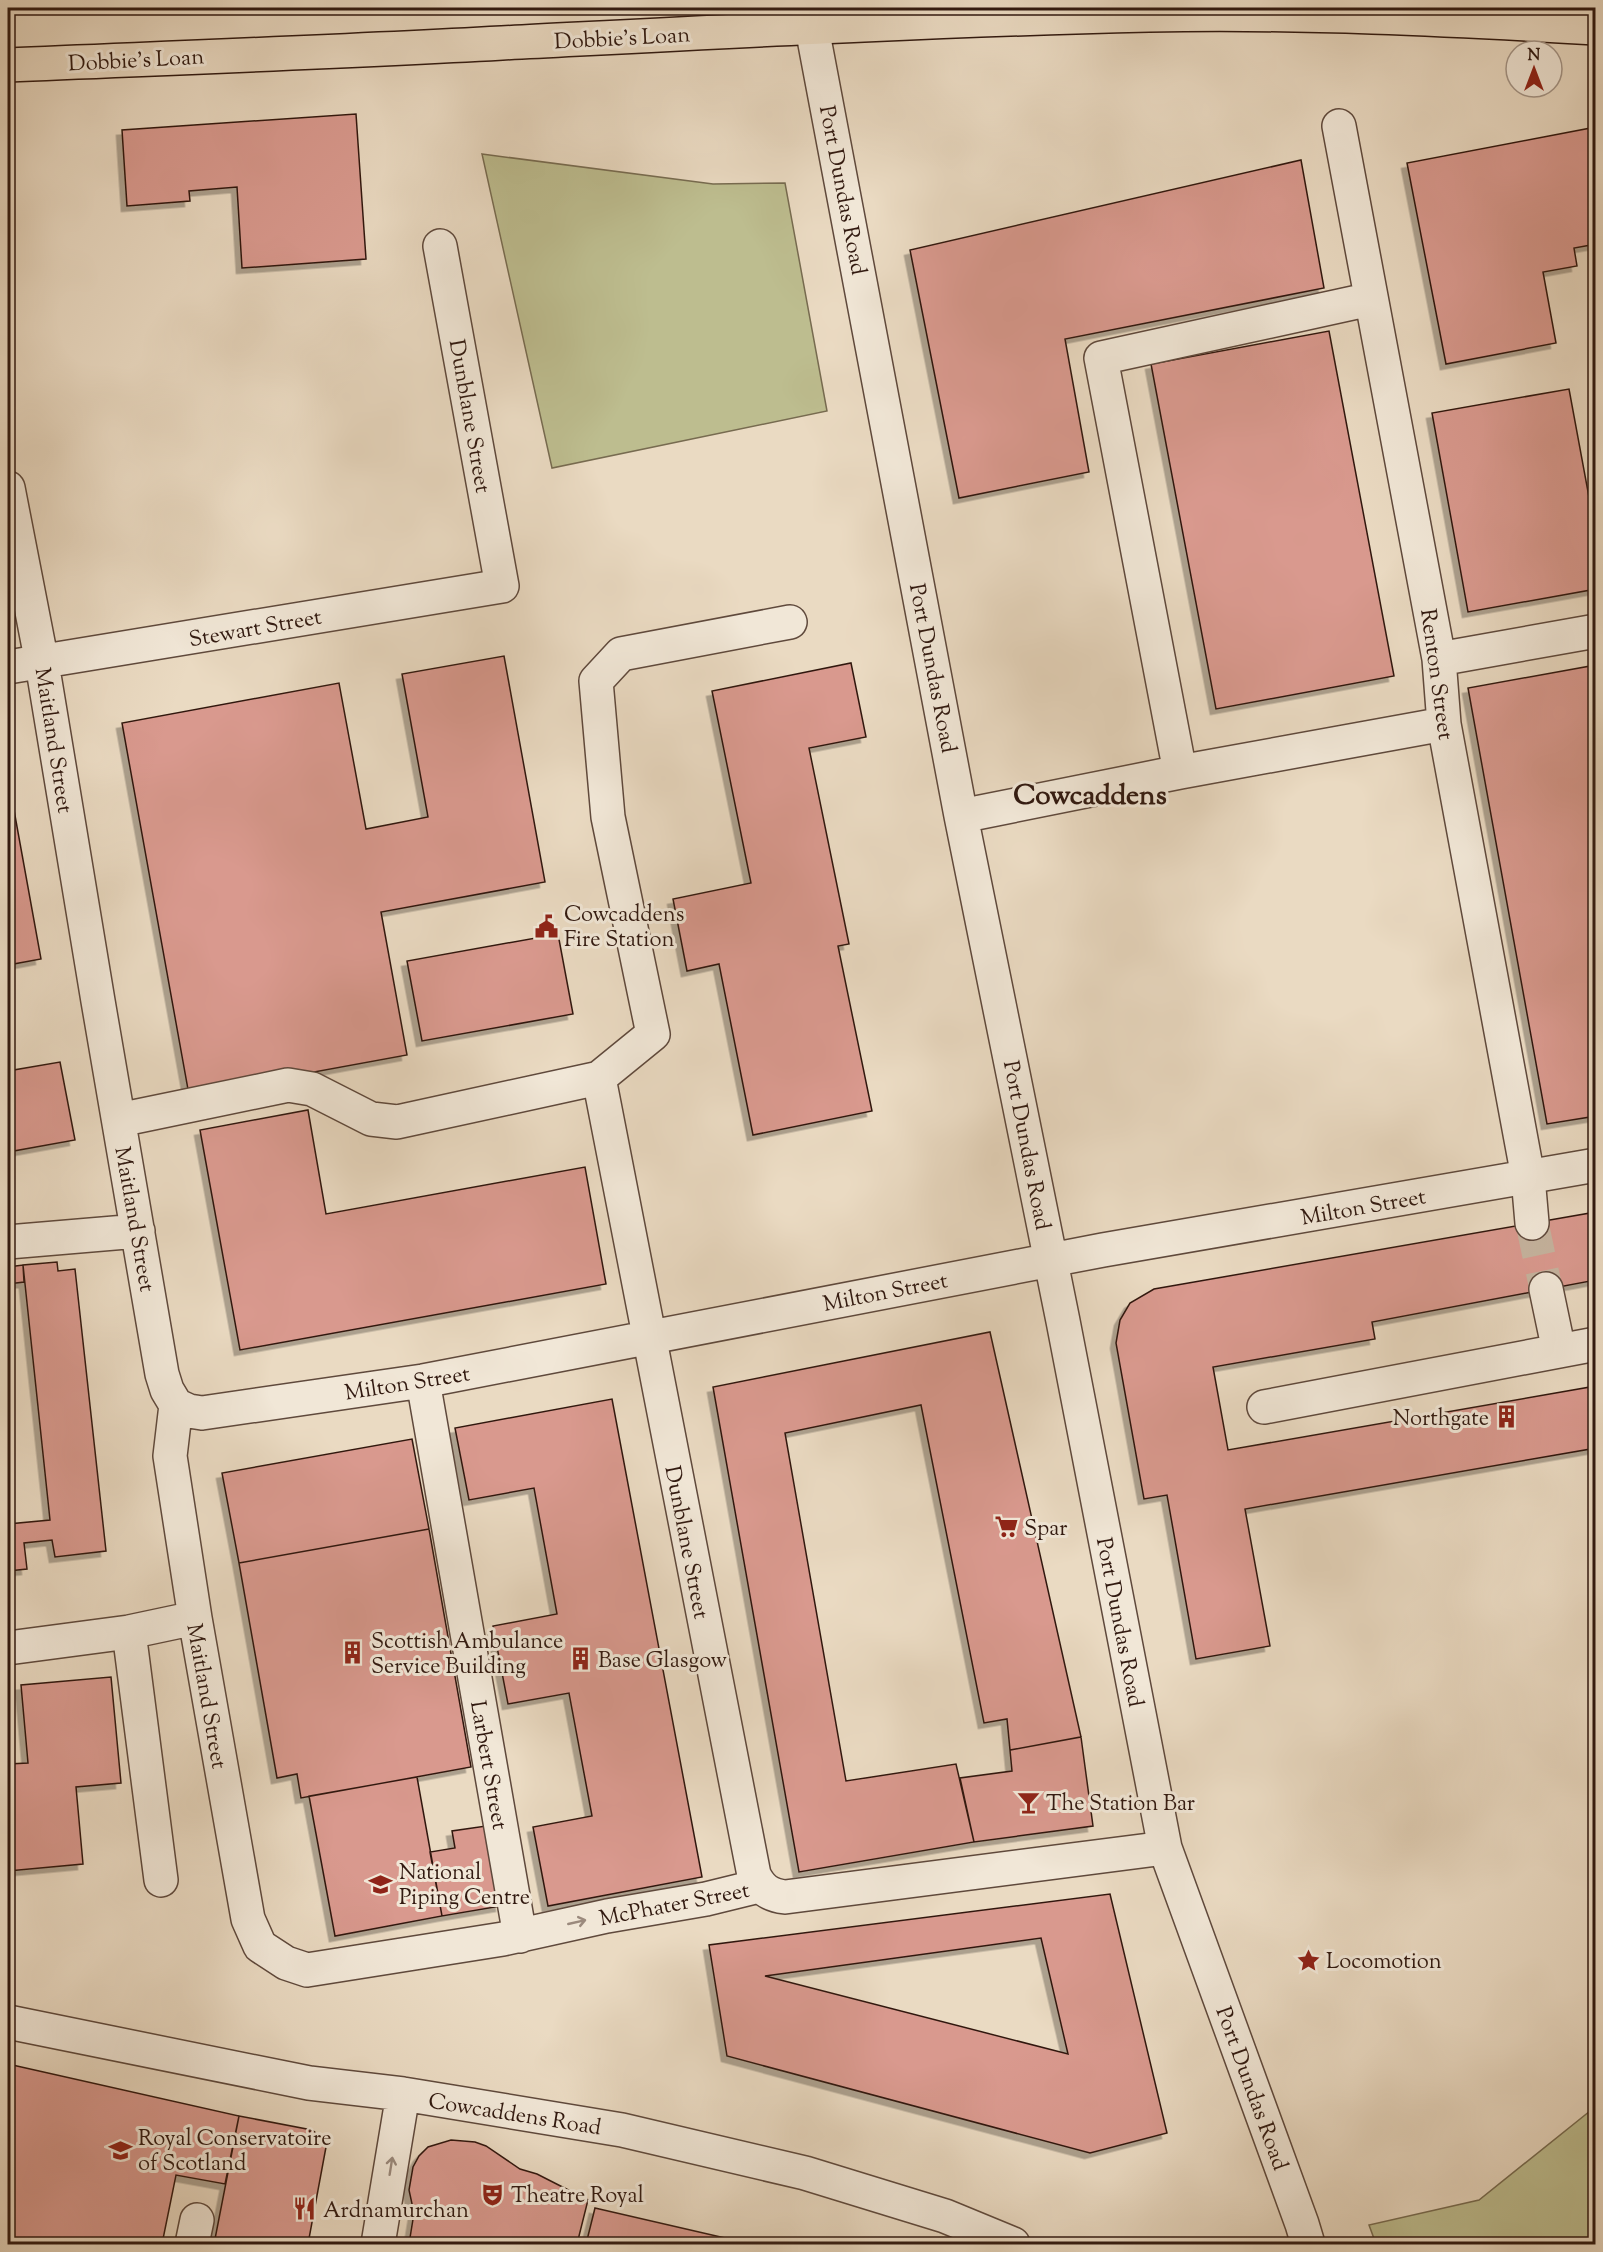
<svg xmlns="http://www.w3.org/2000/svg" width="1603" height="2252" font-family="'Sorts Mill Goudy',serif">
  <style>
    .green { fill: #bdbd8f; stroke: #776b50; stroke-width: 1.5 }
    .building { fill: #d9998e; stroke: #311910; stroke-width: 1.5; fill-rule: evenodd; filter: url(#shadow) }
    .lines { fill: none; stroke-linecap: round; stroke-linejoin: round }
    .minor-tunnel { stroke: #c5b39e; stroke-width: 33; stroke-dasharray: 33 16; stroke-linecap: butt }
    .minor-casing { stroke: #5f493c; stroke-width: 36 }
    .major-casing { stroke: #311910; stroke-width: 36 }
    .minor { stroke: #f1e7d7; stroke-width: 33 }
    .major { stroke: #eadac2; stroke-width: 33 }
    .oneway { stroke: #9b8a7d }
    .labels { text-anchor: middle; stroke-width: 6; stroke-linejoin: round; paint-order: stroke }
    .street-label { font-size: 22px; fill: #311910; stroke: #f1e7d7 }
    .poi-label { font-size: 22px; fill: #311910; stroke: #f1e7d7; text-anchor: start }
    .district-label { font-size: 28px; font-weight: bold; fill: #311910; stroke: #f1e7d7 }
  </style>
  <defs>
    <filter id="shadow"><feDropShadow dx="-5.5" dy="5.5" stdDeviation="0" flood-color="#0004"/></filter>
  </defs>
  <rect width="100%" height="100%" fill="#eadac2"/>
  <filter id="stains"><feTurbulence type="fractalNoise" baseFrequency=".00333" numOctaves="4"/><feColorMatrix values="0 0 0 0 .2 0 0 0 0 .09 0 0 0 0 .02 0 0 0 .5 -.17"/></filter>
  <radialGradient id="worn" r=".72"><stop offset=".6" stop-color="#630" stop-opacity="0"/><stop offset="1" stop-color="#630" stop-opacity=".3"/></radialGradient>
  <path class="green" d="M482,154L713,184L785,183L827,411L552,468Z
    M1595,2107V2244H1376L1369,2225L1479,2200Z"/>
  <path class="building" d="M356,114L366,259L242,268L237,187L189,191L190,201L127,206L122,130Z
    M1596,127V244L1574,248L1577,266L1543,272L1556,343L1446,364L1407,163Z
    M1301,160L1324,288L1065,339L1089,472L959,498L910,250Z
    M1329,331L1394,676L1216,709L1151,364Z
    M1569,389L1596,535V589L1468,612L1432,413Z
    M504,656L545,882L381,912L407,1055L189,1095L122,723L339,683L366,829L428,817L402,674Z
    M851,663L866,737L809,748L849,944L838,946L872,1111L753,1135L719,964L687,971L673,899L751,883L712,691Z
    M1596,665V1116L1547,1124L1468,688Z
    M8,777L41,959L8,965Z
    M558,934L573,1014L422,1041L407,961Z
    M60,1062L75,1140L8,1152V1071Z
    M308,1110L326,1214L585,1167L606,1284L240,1350L200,1130Z
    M1596,1212V1280L1372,1322L1375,1339L1213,1367L1228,1450L1596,1386V1448L1245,1509L1270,1646L1196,1659L1167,1495L1144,1499L1116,1343L1120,1320L1130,1303L1154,1289Z
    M57,1262L58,1271L75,1269L106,1551L55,1557L52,1540L24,1543L27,1569L8,1571V1524L50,1520L23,1265Z
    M23,1265L24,1282L8,1284V1267Z
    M990,1332L1081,1737L1010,1750L1007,1719L984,1723L921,1405L785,1433L846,1781L956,1764L974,1842L799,1872L713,1387Z
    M612,1399L702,1877L548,1906L533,1827L592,1816L569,1693L508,1704L493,1626L557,1614L534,1488L469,1500L455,1428Z
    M412,1439L429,1529L239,1563L222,1473Z
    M429,1529L471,1767L301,1798L297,1774L277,1778L239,1563Z
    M111,1677L121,1783L76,1787L83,1864L8,1871V1764L28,1763L21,1685Z
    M1081,1737L1093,1826L974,1842L960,1778L1012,1771L1010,1750Z
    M417,1777L442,1916L335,1936L309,1796Z
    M486,1826L501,1906L442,1916L430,1852L455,1848L452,1831Z
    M1110,1894L1167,2133L1090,2153L727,2056L709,1945ZM1041,1938L1068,2054L765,1976Z
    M8,2064L239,2116L225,2184L176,2175L162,2244H8Z
    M239,2116L312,2130L321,2137L326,2147L308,2244H214Z
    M451,2140L475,2142L486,2146L520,2169L537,2174L588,2200L577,2244H409L414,2213L409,2190L413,2167L419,2156L428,2147Z
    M595,2208L751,2244H586Z"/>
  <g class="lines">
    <path class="minor-tunnel" d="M1532,1223L1546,1289"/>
    <defs>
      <path id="minor" d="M812,28L961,816L1063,1321L1165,1848L1302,2224L1308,2244
        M1339,126L1439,659L1444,724L1528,1177L1532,1223
        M8,488L42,663L98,1001L162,1374L167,1390L176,1405L170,1456L195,1618L248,1919L260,1946L286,1963L307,1970L503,1939L607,1916L706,1899L759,1886
        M790,622L621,654L596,681L608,817L653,1034L599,1078L754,1875C761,1889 769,1895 785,1897L1165,1848
        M1439,659L1596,631
        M8,667L502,586L440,246
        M1180,772L1101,358L1371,299
        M961,816L1180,772L1444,724
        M119,1120L288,1085L312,1089L371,1119L397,1122L599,1078
        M8,1242L138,1231
        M1546,1289L1559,1351
        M423,1381L520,1936
        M176,1405L189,1411L202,1413L423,1381L1103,1250L1596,1165
        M1264,1407L1596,1344
        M129,1632L161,1880
        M8,1648L129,1632L195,1618
        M8,2022L309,2083L403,2094L622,2130L805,2173L945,2216L1013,2244
        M192,2244L197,2220
        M378,2244L403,2094"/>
      <path id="major" d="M8,65C172,58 337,52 502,43C717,32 933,20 1149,15C1297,12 1447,19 1596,28"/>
    </defs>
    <use href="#minor" class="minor-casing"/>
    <use href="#major" class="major-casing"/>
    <use href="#minor" class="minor"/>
    <use href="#major" class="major"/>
  </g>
  <defs><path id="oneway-shaft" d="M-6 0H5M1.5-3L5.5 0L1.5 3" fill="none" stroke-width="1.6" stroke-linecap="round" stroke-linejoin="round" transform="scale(1.5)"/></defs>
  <g class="oneway">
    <use href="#oneway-shaft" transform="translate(577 1922) rotate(-13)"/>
    <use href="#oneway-shaft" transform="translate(391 2166) rotate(-81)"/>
  </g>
  <defs>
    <symbol id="civic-bare" viewBox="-9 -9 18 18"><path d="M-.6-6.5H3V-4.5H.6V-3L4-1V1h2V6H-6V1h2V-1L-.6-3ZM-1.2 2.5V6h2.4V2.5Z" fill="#8f2418" stroke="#f1e7d7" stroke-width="2.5" paint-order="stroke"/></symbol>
    <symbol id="building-bare" viewBox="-9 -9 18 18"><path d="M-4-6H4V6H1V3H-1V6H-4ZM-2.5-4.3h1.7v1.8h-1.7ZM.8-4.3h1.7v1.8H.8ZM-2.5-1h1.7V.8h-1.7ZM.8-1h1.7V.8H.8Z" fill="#8f2418" stroke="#f1e7d7" stroke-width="2.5" paint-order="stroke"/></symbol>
    <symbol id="supermarket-bare" viewBox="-9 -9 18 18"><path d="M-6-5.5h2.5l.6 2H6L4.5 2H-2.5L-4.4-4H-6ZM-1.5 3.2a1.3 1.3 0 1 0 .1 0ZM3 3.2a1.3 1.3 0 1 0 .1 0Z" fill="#8f2418" stroke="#f1e7d7" stroke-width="2.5" paint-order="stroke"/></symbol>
    <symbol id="bar-bare" viewBox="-9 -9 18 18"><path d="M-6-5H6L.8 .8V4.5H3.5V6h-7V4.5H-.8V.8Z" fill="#8f2418" stroke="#f1e7d7" stroke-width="2.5" paint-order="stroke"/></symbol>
    <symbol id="school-bare" viewBox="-9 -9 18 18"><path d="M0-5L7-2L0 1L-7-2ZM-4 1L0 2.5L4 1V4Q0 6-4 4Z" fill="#8f2418" stroke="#f1e7d7" stroke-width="2.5" paint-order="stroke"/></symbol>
    <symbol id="sight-bare" viewBox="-9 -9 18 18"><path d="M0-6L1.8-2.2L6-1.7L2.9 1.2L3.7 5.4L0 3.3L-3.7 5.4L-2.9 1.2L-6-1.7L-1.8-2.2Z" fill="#8f2418" stroke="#f1e7d7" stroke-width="2.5" paint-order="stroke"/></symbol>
    <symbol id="university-bare" viewBox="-9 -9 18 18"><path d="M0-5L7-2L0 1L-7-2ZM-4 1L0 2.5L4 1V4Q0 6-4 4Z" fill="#8f2418" stroke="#f1e7d7" stroke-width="2.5" paint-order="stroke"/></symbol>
    <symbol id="theatre-bare" viewBox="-9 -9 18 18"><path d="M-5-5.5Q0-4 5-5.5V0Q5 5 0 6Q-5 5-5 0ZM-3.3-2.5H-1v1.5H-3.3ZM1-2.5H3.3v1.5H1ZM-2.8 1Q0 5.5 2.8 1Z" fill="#8f2418" stroke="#f1e7d7" stroke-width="2.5" paint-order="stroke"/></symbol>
    <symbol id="restaurant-bare" viewBox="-9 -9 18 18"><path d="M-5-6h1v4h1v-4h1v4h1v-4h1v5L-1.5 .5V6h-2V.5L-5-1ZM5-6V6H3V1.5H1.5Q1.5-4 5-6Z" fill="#8f2418" stroke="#f1e7d7" stroke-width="2.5" paint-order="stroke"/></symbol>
  </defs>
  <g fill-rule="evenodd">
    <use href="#civic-bare" x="530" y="910" width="33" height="33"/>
    <use href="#building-bare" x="1490" y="1400" width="33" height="33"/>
    <use href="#supermarket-bare" x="990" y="1510" width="33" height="33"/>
    <use href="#building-bare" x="336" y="1636" width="33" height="33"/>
    <use href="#building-bare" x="564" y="1642" width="33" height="33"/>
    <use href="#bar-bare" x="1012" y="1786" width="33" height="33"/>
    <use href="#school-bare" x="364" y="1868" width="33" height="33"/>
    <use href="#sight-bare" x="1292" y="1944" width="33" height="33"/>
    <use href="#university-bare" x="104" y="2134" width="33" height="33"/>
    <use href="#theatre-bare" x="476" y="2178" width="33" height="33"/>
    <use href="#restaurant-bare" x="288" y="2192" width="33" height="33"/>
  </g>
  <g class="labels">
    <g class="street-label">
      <text transform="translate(622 37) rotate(-3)" y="8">Dobbie's Loan</text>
      <text transform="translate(136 59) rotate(-3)" y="8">Dobbie's Loan</text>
      <text transform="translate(844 190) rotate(79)" y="8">Port Dundas Road</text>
      <text transform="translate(471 416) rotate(80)" y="8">Dunblane Street</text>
      <text transform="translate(255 627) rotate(-10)" y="8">Stewart Street</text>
      <text transform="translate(934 668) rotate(79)" y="8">Port Dundas Road</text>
      <text transform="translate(1438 674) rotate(82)" y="8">Renton Street</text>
      <text transform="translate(55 740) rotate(81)" y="8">Maitland Street</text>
      <text transform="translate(1028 1145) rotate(79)" y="8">Port Dundas Road</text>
      <text transform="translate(1363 1206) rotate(-10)" y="8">Milton Street</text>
      <text transform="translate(136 1219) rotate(80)" y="8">Maitland Street</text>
      <text transform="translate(885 1291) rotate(-11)" y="8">Milton Street</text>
      <text transform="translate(407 1382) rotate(-9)" y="8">Milton Street</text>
      <text transform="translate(688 1542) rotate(79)" y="8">Dunblane Street</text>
      <text transform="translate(1121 1622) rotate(79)" y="8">Port Dundas Road</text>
      <text transform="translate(208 1696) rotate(80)" y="8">Maitland Street</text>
      <text transform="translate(490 1765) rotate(80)" y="8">Larbert Street</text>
      <text transform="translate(674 1903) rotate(-11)" y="8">McPhater Street</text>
      <text transform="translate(1253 2088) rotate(70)" y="8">Port Dundas Road</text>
      <text transform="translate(515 2113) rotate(9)" y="8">Cowcaddens Road</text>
    </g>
    <g class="poi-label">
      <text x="564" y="921">Cowcaddens<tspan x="564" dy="25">Fire Station</tspan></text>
      <text x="1489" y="1425" text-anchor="end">Northgate</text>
      <text x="1024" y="1535">Spar</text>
      <text x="371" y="1648">Scottish Ambulance<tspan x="371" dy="25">Service Building</tspan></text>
      <text x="598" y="1667">Base Glasgow</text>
      <text x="1046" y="1810">The Station Bar</text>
      <text x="399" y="1879">National<tspan x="399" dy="25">Piping Centre</tspan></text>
      <text x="1326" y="1968">Locomotion</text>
      <text x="138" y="2145">Royal Conservatoire<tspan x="138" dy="25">of Scotland</tspan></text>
      <text x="511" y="2202">Theatre Royal</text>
      <text x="323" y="2217">Ardnamurchan</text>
    </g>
    <g class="district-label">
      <text x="1090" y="804">Cowcaddens</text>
    </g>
  </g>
  <rect width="1603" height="2252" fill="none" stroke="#eadac2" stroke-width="30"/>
  <rect x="9" y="9" width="1585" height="2234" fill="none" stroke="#311910" stroke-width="3"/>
  <rect x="15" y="15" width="1573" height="2222" fill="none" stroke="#311910" stroke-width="1.5"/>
  <g transform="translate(1534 69)"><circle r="28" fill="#f1e7d7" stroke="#a49587" stroke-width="1.5"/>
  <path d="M0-4.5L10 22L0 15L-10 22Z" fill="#8f2418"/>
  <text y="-9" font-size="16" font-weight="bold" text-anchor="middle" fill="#311910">N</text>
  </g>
  <rect width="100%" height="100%" filter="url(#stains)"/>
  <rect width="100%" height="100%" fill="url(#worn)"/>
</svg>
